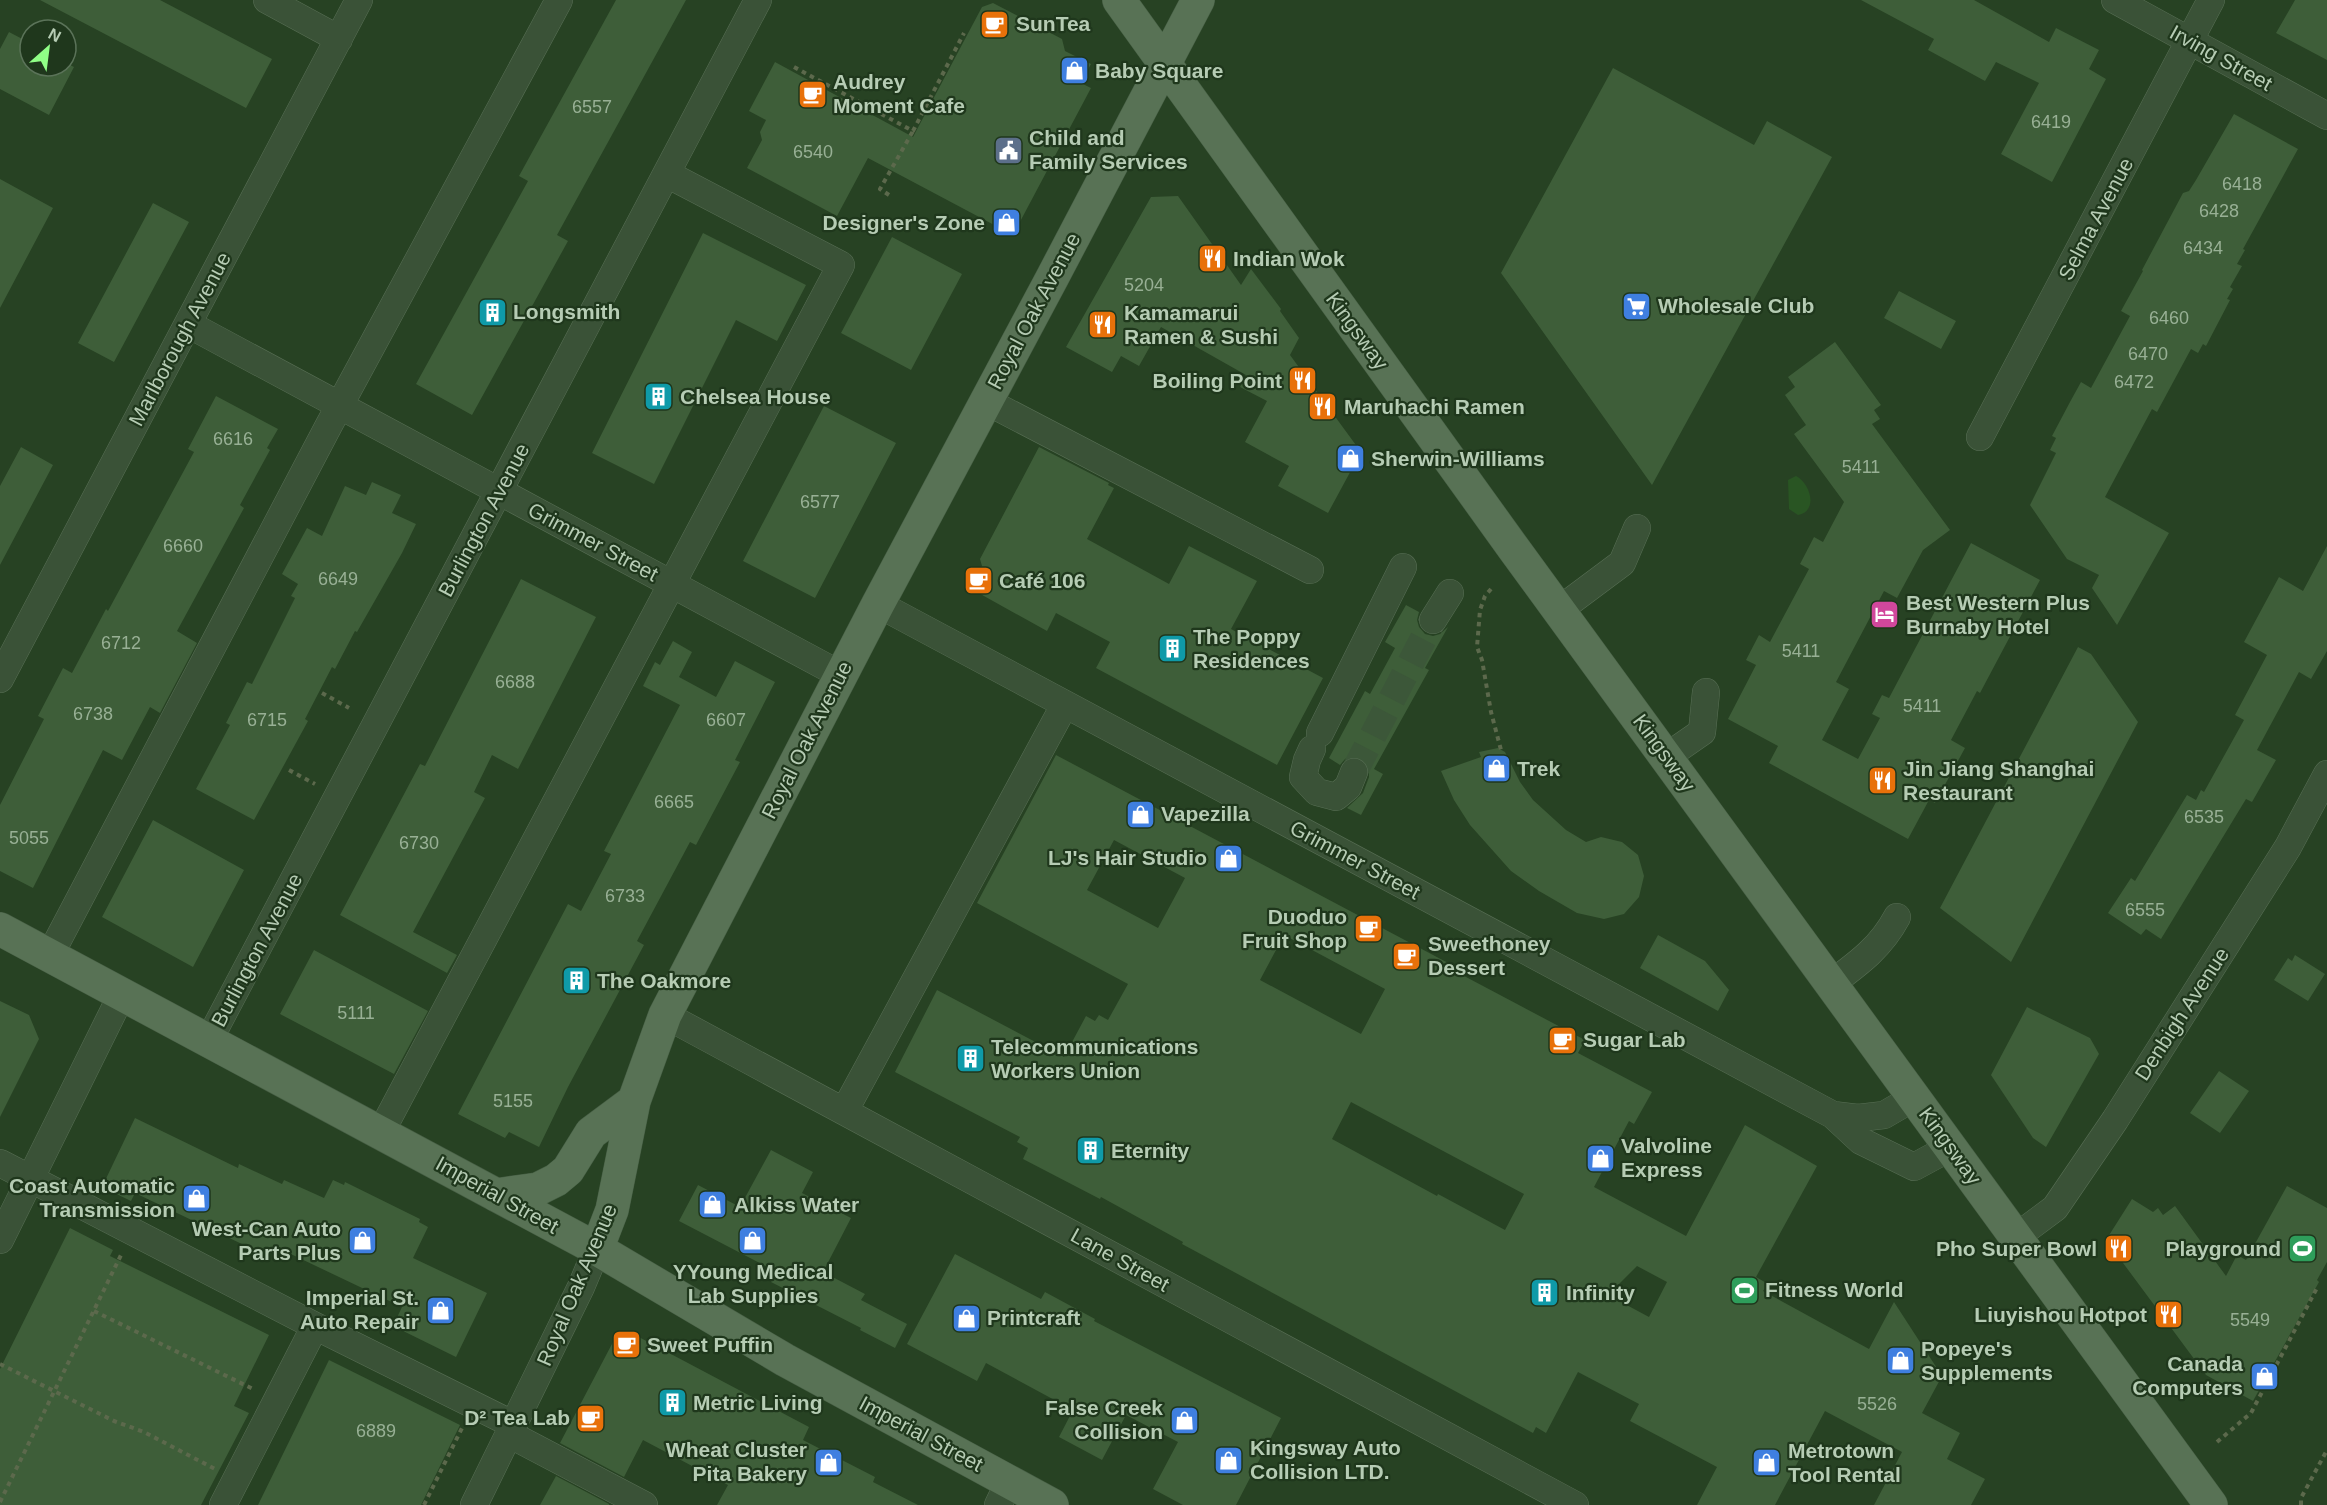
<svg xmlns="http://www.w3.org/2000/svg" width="2327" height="1505" font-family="Helvetica,sans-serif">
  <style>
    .water { fill: #295523 }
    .building { fill: #3e5e39; fill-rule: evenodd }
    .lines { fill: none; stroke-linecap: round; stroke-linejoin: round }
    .minor-tunnel { stroke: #3c5739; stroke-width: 27; stroke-dasharray: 27 14; stroke-linecap: butt }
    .minor-casing { stroke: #586f55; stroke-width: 28 }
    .major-casing { stroke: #465e44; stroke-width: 34 }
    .path { stroke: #5c694c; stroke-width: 4; stroke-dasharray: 4.5 4.5; stroke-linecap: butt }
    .minor { stroke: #3a5237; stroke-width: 27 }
    .major { stroke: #587255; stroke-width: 33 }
    .labels { text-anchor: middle; stroke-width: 4.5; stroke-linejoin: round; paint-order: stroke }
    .number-label { font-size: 18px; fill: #98b095 }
    .poi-label { font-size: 21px; font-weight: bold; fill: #b6ccb4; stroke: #1f371c; text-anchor: start }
    .street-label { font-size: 21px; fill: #b6ccb4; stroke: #1f371c }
  </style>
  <rect width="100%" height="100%" fill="#274223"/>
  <path class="water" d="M1796,476C1810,483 1819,511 1798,515L1789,509L1788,480Z"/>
  <path class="building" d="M40,0H160L272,59L246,108Z
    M616,0H686L557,235L568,241L472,415L416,384L528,181L519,176Z
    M1861,0H1974L2049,42L2056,28L2099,50L2089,69L2106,79L2052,182L2001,154L2039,83L1996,62L1985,81L1928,50L1934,39Z
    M2295,0H2327V60L2276,33Z
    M993,3L1062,39L1065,51L1091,64L1081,83L1091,88L1013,235L868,158L837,216L747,168L762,140L760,132L766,120L749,111L775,62L913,137L982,7Z
    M9,32L30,43V66H66V63L74,67L49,115L0,89V49Z
    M1613,68L1754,145L1767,121L1832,157L1652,485L1501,273Z
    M2234,114L2298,149L2243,249L2245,250L2237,264L2242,266L2230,287L2233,289L2227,299L2230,300L2206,346L2203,344L2198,353L2191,349L2157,412L2152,409L2105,497L2169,533L2117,625L2092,588L2099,575L2067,559L2030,505L2056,453L2050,450L2056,438L2052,436L2070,402L2081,382L2091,388L2130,316L2121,311L2143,271L2142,270L2183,193L2189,191L2196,180Z
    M0,179L53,208L0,308Z
    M1178,196L1241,285L1251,269L1281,309L1280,311L1299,338L1290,355L1361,452L1328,513L1278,486L1289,466L1245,442L1267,401L1240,387L1246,375L1161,327L1139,366L1121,356L1112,372L1066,347L1151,197Z
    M153,203L189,222L114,362L78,343Z
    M703,233L806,285L777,341L736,320L654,484L592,453Z
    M892,237L962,274L911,370L841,333Z
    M1899,291L1956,321L1941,349L1884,318Z
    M1835,342L1881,405L1874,410L1880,419L1872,424L1950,530L1923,550L1897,598L1884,591L1836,682L1849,689L1822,740L1858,759L1880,718L1872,714L1882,695L1889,698L1971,543L2040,580L1980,693L1977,691L1951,740L1965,748L1935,803L1929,800L1908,839L1769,763L1778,746L1728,719L1756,665L1746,660L1759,635L1770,642L1809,569L1800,564L1814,537L1823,542L1844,502L1794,434L1806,425L1785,395L1795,387L1788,377Z
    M216,396L278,429L267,448L270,450L240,505L244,508L177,631L197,643L160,713L150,707L122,760L103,750L33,888L0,871V805L44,719L38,716L63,668L72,673L106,609L108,611L194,452L188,449Z
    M824,406L896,443L815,598L743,561Z
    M21,447L53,465L0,565V486Z
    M1039,447L1109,483L1108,485L1114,488L1087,539L1169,584L1189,546L1257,581L1231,629L1323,678L1277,765L1096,668L1110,642L1056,613L1047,631L975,591L977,587L972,585L982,566L980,559Z
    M372,482L401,495L392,513L416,524L402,553L357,632L355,631L335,669L332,667L305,719L308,721L254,820L196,789L230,725L226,723L247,682L252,684L295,598L291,596L298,584L282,574L307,528L322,536L345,486L366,495Z
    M2327,546V651L2311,679L2299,672L2257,750L2276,760L2252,802L2246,799L2161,939L2146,929L2141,935L2108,913L2131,878L2135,881L2187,795L2196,800L2201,790L2204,792L2244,720L2235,715L2267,655L2244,642L2279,577L2303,591Z
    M521,579L596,617L518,769L492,755L474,792L485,798L413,932L457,955L447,973L340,915L420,764L425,766Z
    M1406,605L1419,612L1417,620L1419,627L1425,634L1433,636L1440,634L1448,627L1425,668L1429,670L1374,769L1383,774L1361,815L1347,808L1363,793L1369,777V769L1367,763L1360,758L1352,756L1345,759L1340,765L1329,758L1365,691L1370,694L1395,648L1385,642Z
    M673,641L692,652L679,677L716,697L735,661L775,682L735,760L740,762L696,845L690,842L637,941L644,945L568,1087L539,1147L509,1132L505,1138L458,1114L568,904L581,911L611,854L604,851L680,705L643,686L655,662L660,665Z
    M2078,647L2091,654L2138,722L2011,962L1940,908Z
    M1498,748L1505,752L1520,782L1533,800L1566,830L1586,842L1601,837L1622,842L1638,855L1644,876L1639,897L1624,914L1604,919L1577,913L1539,891L1511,871L1470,825L1454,800L1441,771L1481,757L1479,752Z
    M1056,755L1450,964L1449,968L1585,1040L1578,1053L1652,1092L1634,1124L1629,1121L1594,1187L1686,1236L1745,1125L1817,1166L1756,1277L1768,1284L1763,1291L1869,1349L1894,1302L1942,1376L1922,1413L1960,1433L1947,1459L1985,1479L1971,1505H1874L1902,1452L1825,1411L1775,1505H1697L1717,1467L1630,1421L1639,1404L1578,1372L1546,1433L1536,1427L1533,1433L1182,1244L1183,1242L1101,1197L1100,1199L1023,1159L1028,1148L1017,1142L1020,1137L895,1072L937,990L1064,1057L1086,1016L1095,1021L1099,1015L1108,1020L1128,984L977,903ZM1114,840L1185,878L1158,928L1087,890ZM1284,935L1385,989L1361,1034L1260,980ZM1351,1102L1524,1194L1505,1230L1438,1194L1437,1196L1332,1139ZM1637,1266L1667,1282L1649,1317L1608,1295Z
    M153,820L244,870L193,967L102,917Z
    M1658,935L1705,961L1729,990L1718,1011L1640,968Z
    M314,950L428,1011L394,1074L280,1014Z
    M2295,955L2325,974L2308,1001L2274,980L2288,958L2292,961Z
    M0,1001L29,1015L39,1039L0,1117Z
    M2027,1007L2090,1038L2099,1054L2046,1147L2033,1138L1991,1075Z
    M2219,1071L2249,1091L2220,1133L2190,1113Z
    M135,1118L238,1168L239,1164L282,1184L284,1180L324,1198L333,1180L344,1185L345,1182L420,1219L419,1222L428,1227L413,1258L487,1293L456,1357L393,1326L402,1307L274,1246L269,1257L135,1193L131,1201L102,1187Z
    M771,1150L813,1172L802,1193L851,1218L823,1272L865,1294L861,1300L907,1324L895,1348L860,1330L861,1328L771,1282L777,1272L679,1221L698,1185L740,1207Z
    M2287,1186L2327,1208V1262L2317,1280L2319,1282L2253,1401L2206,1375L2106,1240L2132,1199L2153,1212L2158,1208L2163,1215L2175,1206L2226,1276L2237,1255L2246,1260Z
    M70,1228L113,1250L110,1256L269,1335L234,1406L249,1413L201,1505H0V1369Z
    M955,1254L1041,1299L1045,1292L1095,1319L1094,1321L1281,1418L1236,1505H1183L1153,1489L1178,1442L1126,1415L1102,1460L1059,1437L1073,1410L986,1363L977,1381L907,1344Z
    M635,1335L809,1427L803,1440L875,1477L873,1482L918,1505H717L728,1485L643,1440L624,1477L560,1443L613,1342Z
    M329,1360L460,1425L421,1505H258Z
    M556,1476L609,1504V1505H540Z"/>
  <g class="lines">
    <path class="minor-tunnel" d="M1354,772L1433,620"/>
    <defs>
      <path id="minor" d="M267,0L339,39
        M2115,0L2327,116
        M188,324L841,675
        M986,401L1310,570
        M1980,437L2211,0
        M878,604L1833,1115L1861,1141L1914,1167L1951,1147
        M1559,610L1622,563L1637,528
        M1433,620L1450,593
        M0,679L359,0
        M1320,733L1403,567
        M1312,749L1307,760L1303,777L1317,792L1336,797L1348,787L1354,772
        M1666,757L1702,732L1706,692
        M50,955L329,425L559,0
        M1832,983C1859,963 1881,947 1897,917
        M665,1015L1575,1505
        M209,1040L758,0
        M845,1110L1065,704
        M1833,1115L1858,1118L1884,1115L1915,1097
        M381,1132L841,265L667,174
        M0,1163L315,1326L514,1425
        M2016,1237L2055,1208L2115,1120L2288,847L2327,774
        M0,1240L122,994
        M509,1434L644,1505
        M223,1505L315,1326
        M474,1505L581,1287L597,1249
        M998,1505L1009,1482"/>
      <path id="major" d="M1119,0L1514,549L2211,1505
        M0,929L597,1249L785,1360L1052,1505
        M496,1195L538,1189L556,1180L568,1170L591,1133L634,1101
        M597,1249L612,1210L634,1101L665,1015L878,604L1051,280L1198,0"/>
    </defs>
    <use href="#minor" class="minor-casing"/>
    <use href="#major" class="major-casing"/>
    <path class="path" d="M794,67L913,131L964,33
      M889,195L880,189L913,131
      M1491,589L1485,596L1480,610L1477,647L1482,660L1491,712L1501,750
      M322,693L349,708
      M289,770L315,784
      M94,1311L255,1390
      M0,1364L114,1421L144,1432L215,1469
      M2217,1442L2251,1413L2318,1286
      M0,1502L122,1253
      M424,1505L462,1428
      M2301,1505V1498L2327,1450"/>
    <use href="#minor" class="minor"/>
    <use href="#major" class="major"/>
  </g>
  <defs>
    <symbol id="cafe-square" viewBox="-11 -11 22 22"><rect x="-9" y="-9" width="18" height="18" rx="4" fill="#e8710a" stroke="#1f371c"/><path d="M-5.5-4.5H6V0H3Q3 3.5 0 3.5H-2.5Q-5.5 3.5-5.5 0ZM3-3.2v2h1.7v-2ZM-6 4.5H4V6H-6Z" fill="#fff"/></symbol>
    <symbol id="shop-square" viewBox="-11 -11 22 22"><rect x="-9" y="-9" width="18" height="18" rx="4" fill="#3f7fe0" stroke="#1f371c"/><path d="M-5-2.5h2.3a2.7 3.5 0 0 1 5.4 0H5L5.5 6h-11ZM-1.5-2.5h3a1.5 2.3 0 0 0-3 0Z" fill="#fff"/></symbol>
    <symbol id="civic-square" viewBox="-11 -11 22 22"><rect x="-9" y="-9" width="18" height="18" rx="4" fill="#5c6f8a" stroke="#1f371c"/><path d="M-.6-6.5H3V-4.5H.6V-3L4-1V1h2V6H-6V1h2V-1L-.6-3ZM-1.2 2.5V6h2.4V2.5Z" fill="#fff"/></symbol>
    <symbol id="restaurant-square" viewBox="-11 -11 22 22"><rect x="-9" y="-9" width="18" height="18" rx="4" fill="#e8710a" stroke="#1f371c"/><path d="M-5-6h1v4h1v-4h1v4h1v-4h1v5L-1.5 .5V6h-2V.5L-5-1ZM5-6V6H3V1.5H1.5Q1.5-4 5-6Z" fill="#fff"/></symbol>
    <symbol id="supermarket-square" viewBox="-11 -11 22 22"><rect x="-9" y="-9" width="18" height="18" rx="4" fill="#3f7fe0" stroke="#1f371c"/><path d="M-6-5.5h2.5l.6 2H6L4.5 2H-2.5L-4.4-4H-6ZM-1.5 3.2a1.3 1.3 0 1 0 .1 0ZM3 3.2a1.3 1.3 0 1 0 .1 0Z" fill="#fff"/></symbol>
    <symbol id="building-square" viewBox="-11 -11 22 22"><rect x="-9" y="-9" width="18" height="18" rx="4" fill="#0f9aa8" stroke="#1f371c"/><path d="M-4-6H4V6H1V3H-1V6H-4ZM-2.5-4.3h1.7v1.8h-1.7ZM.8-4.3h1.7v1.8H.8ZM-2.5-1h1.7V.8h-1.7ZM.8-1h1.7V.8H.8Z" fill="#fff"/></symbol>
    <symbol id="hotel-square" viewBox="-11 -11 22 22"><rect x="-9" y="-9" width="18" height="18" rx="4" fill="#d1479c" stroke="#1f371c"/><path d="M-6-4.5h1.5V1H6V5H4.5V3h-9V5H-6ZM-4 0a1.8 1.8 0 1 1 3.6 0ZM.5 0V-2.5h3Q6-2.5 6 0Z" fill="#fff"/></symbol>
    <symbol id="stadium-square" viewBox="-11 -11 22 22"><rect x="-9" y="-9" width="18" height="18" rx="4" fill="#2e9e5b" stroke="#1f371c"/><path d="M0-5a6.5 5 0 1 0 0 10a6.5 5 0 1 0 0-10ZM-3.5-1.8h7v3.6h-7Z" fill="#fff"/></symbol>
  </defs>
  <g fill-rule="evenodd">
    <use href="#cafe-square" x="978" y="8" width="33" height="33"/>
    <use href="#shop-square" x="1058" y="54" width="33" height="33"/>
    <use href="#cafe-square" x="796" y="78" width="33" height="33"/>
    <use href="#civic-square" x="992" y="134" width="33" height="33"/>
    <use href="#shop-square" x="990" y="206" width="33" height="33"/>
    <use href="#restaurant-square" x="1196" y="242" width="33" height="33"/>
    <use href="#supermarket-square" x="1620" y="290" width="33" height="33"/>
    <use href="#building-square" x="476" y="296" width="33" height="33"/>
    <use href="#restaurant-square" x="1086" y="308" width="33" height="33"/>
    <use href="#restaurant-square" x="1286" y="364" width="33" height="33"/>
    <use href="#building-square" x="642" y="380" width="33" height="33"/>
    <use href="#restaurant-square" x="1306" y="390" width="33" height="33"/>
    <use href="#shop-square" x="1334" y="442" width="33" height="33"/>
    <use href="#cafe-square" x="962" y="564" width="33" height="33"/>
    <use href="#hotel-square" x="1868" y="598" width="33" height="33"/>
    <use href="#building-square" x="1156" y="632" width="33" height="33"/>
    <use href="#shop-square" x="1480" y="752" width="33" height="33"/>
    <use href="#restaurant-square" x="1866" y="764" width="33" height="33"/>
    <use href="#shop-square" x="1124" y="798" width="33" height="33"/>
    <use href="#shop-square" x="1212" y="842" width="33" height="33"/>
    <use href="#cafe-square" x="1352" y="912" width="33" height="33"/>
    <use href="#cafe-square" x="1390" y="940" width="33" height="33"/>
    <use href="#building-square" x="560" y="964" width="33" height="33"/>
    <use href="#cafe-square" x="1546" y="1024" width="33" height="33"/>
    <use href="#building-square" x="954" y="1042" width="33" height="33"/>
    <use href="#building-square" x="1074" y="1134" width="33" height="33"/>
    <use href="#shop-square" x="1584" y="1142" width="33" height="33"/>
    <use href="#shop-square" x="180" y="1182" width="33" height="33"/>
    <use href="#shop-square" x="696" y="1188" width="33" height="33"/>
    <use href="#shop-square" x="346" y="1224" width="33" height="33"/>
    <use href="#shop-square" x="736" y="1224" width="33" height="33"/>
    <use href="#restaurant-square" x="2102" y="1232" width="33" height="33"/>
    <use href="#stadium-square" x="2286" y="1232" width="33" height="33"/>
    <use href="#stadium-square" x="1728" y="1274" width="33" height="33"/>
    <use href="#building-square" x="1528" y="1276" width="33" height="33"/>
    <use href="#shop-square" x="424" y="1294" width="33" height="33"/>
    <use href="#restaurant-square" x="2152" y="1298" width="33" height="33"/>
    <use href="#shop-square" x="950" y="1302" width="33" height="33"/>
    <use href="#cafe-square" x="610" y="1328" width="33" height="33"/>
    <use href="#shop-square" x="1884" y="1344" width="33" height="33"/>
    <use href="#shop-square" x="2248" y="1360" width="33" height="33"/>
    <use href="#building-square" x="656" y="1386" width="33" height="33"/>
    <use href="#cafe-square" x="574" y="1402" width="33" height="33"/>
    <use href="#shop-square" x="1168" y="1404" width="33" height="33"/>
    <use href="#shop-square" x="1212" y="1444" width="33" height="33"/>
    <use href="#shop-square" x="812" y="1446" width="33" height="33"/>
    <use href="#shop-square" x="1750" y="1446" width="33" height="33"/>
  </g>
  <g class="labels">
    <g class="number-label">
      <text x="592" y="113">6557</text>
      <text x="2051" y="128">6419</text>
      <text x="813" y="158">6540</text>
      <text x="2242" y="190">6418</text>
      <text x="2219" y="217">6428</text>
      <text x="2203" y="254">6434</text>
      <text x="1144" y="291">5204</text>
      <text x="2169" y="324">6460</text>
      <text x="2148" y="360">6470</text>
      <text x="2134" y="388">6472</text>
      <text x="233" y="445">6616</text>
      <text x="1861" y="473">5411</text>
      <text x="820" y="508">6577</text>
      <text x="183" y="552">6660</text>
      <text x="338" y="585">6649</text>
      <text x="121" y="649">6712</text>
      <text x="1801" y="657">5411</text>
      <text x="515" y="688">6688</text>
      <text x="1922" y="712">5411</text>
      <text x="93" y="720">6738</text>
      <text x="267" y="726">6715</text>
      <text x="726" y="726">6607</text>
      <text x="674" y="808">6665</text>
      <text x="2204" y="823">6535</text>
      <text x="29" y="844">5055</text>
      <text x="419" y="849">6730</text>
      <text x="625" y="902">6733</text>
      <text x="2145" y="916">6555</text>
      <text x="356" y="1019">5111</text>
      <text x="513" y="1107">5155</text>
      <text x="2250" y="1326">5549</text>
      <text x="1877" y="1410">5526</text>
      <text x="376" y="1437">6889</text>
    </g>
    <g class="poi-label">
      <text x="1016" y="31">SunTea</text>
      <text x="1095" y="78">Baby Square</text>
      <text x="833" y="89">Audrey<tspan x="833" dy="24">Moment Cafe</tspan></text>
      <text x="1029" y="145">Child and<tspan x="1029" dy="24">Family Services</tspan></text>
      <text x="985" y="230" text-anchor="end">Designer's Zone</text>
      <text x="1233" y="266">Indian Wok</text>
      <text x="1658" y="313">Wholesale Club</text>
      <text x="513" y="319">Longsmith</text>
      <text x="1124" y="320">Kamamarui<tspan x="1124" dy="24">Ramen &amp; Sushi</tspan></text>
      <text x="1282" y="388" text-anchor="end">Boiling Point</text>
      <text x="680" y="404">Chelsea House</text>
      <text x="1344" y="414">Maruhachi Ramen</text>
      <text x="1371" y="466">Sherwin-Williams</text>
      <text x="999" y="588">Café 106</text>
      <text x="1906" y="610">Best Western Plus<tspan x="1906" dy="24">Burnaby Hotel</tspan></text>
      <text x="1193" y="644">The Poppy<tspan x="1193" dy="24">Residences</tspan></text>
      <text x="1517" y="776">Trek</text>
      <text x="1903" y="776">Jin Jiang Shanghai<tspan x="1903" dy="24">Restaurant</tspan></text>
      <text x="1161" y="821">Vapezilla</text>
      <text x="1207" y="865" text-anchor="end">LJ's Hair Studio</text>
      <text x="1347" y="924" text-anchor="end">Duoduo<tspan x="1347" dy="24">Fruit Shop</tspan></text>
      <text x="1428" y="951">Sweethoney<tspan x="1428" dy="24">Dessert</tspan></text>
      <text x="597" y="988">The Oakmore</text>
      <text x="1583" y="1047">Sugar Lab</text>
      <text x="991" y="1054">Telecommunications<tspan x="991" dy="24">Workers Union</tspan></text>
      <text x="1621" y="1153">Valvoline<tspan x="1621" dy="24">Express</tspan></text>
      <text x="1111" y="1158">Eternity</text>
      <text x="175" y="1193" text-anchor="end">Coast Automatic<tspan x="175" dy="24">Transmission</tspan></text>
      <text x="734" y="1212">Alkiss Water</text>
      <text x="341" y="1236" text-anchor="end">West-Can Auto<tspan x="341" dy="24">Parts Plus</tspan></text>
      <text x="2097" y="1256" text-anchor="end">Pho Super Bowl</text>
      <text x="2281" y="1256" text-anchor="end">Playground</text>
      <text x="753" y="1279" text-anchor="middle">YYoung Medical<tspan x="753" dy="24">Lab Supplies</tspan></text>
      <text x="1765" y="1297">Fitness World</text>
      <text x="1566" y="1300">Infinity</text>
      <text x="419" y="1305" text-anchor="end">Imperial St.<tspan x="419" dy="24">Auto Repair</tspan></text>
      <text x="2147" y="1322" text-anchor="end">Liuyishou Hotpot</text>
      <text x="987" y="1325">Printcraft</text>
      <text x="647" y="1352">Sweet Puffin</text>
      <text x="1921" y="1356">Popeye's<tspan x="1921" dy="24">Supplements</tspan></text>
      <text x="2243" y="1371" text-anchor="end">Canada<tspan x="2243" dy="24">Computers</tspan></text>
      <text x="693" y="1410">Metric Living</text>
      <text x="1163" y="1415" text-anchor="end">False Creek<tspan x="1163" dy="24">Collision</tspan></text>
      <text x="570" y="1425" text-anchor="end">D² Tea Lab</text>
      <text x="1250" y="1455">Kingsway Auto<tspan x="1250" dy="24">Collision LTD.</tspan></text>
      <text x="807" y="1457" text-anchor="end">Wheat Cluster<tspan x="807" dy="24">Pita Bakery</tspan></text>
      <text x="1788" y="1458">Metrotown<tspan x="1788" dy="24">Tool Rental</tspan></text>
    </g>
    <g class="street-label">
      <text transform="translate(2221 58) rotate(29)" y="7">Irving Street</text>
      <text transform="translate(2096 219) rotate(-62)" y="7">Selma Avenue</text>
      <text transform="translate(1034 311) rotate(-62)" y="7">Royal Oak Avenue</text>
      <text transform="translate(1357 331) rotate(54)" y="7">Kingsway</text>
      <text transform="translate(180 339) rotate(-62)" y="7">Marlborough Avenue</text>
      <text transform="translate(484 520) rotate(-62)" y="7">Burlington Avenue</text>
      <text transform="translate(593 542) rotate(28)" y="7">Grimmer Street</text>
      <text transform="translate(807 740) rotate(-63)" y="7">Royal Oak Avenue</text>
      <text transform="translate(1664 753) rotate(54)" y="7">Kingsway</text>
      <text transform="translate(1355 860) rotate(28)" y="7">Grimmer Street</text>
      <text transform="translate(257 950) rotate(-62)" y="7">Burlington Avenue</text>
      <text transform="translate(2182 1014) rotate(-57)" y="7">Denbigh Avenue</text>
      <text transform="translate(1950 1146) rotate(54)" y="7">Kingsway</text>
      <text transform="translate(497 1195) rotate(29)" y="7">Imperial Street</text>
      <text transform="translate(1120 1260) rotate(29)" y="7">Lane Street</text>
      <text transform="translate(577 1285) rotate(-67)" y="7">Royal Oak Avenue</text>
      <text transform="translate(921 1434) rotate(28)" y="7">Imperial Street</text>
    </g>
  </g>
  <g transform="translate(48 48) rotate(28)"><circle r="28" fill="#1f371c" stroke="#5b7359" stroke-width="1.5"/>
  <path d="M0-4.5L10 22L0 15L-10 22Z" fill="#90ff86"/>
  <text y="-9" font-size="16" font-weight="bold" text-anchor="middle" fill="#b6ccb4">N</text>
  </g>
</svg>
